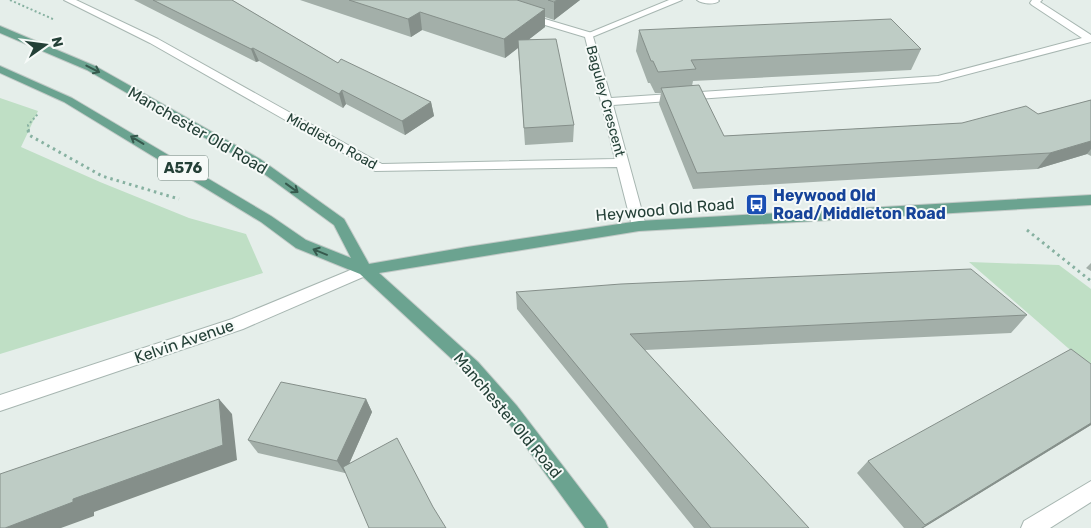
<svg xmlns="http://www.w3.org/2000/svg" width="1091" height="528" font-family="Rubik,sans-serif">
  <style>
    .green { fill: #bfdfc5 }
    .lines { fill: none; stroke-linecap: round; stroke-linejoin: round }
    .service-casing { stroke: #a7b6b1; stroke-width: 2 }
    .minor-casing { stroke: #a7b6b1; stroke-width: 2 }
    .primary-casing { stroke: #c2cac7; stroke-width: 2 }
    .path-far1 { stroke: #87b1a1; stroke-width: 2; stroke-dasharray: 2 2.5; stroke-linecap: butt }
    .path { stroke: #87b1a1; stroke-width: 3; stroke-dasharray: 2.5 4; stroke-linecap: butt }
    .service { fill: #fff; fill-rule: evenodd }
    .minor { fill: #fff; fill-rule: evenodd }
    .primary { fill: #6ba390; fill-rule: evenodd }
    .wall { fill: #a3afa9 }
    .shaded-wall { fill: #858f8a }
    .building { fill: #beccc5; stroke: #858f8a }
    .oneway { stroke: #36594d }
    .labels { text-anchor: middle; stroke-width: 4; stroke-linejoin: round; paint-order: stroke }
    .far-street-label { font-size: 14px; fill: #244037; stroke: #f6faf8 }
    .shield { fill: #f6faf8; stroke: #637871; stroke-width: 1 }
    .shield-label { font-size: 15px; font-weight: bold; fill: #244037 }
    .street-label { font-size: 16px; fill: #244037; stroke: #f6faf8 }
    .transit-label { font-size: 16px; font-weight: bold; fill: #164399; stroke: #f6faf8; text-anchor: start }
  </style>
  <rect width="100%" height="100%" fill="#e5eeea"/>
  <path class="green" d="M0,98L38,111L21,147L100,182L189,218L246,234L263,273L0,354Z
    M969,262L1059,265L1091,289V368Z"/>
  <g class="lines">
    <defs>
      <path id="service" d="M669,0H682L592,37L589,38L584,35Z
        M1091,481V502L1050,528H1021L1024,521Z"/>
      <path id="minor" d="M64,0H76L158,39L382,164L615,159L585,37L525,19V15L528,14L592,33L611,98L938,76L1082,38L1032,5L1030,3L1032,0H1042L1040,2L1091,35V42L938,82L613,105L646,226L644,230H634L632,226L617,167L375,171L150,43Z
        M697,0H718L719,1C714,5 702,4 697,0Z
        M365,264L370,266L373,270L370,274L243,329L0,411V395L232,319Z"/>
      <path id="primary" d="M0,26L95,66L260,159L344,219L369,264L467,247L639,221L1091,195V205L639,231L379,273L478,362L517,406L605,521L608,528H585L505,418L466,372L360,274L296,248L261,222L64,102L0,73V66L72,98L271,216L306,240L351,258L334,225L252,165L87,70L0,33Z"/>
    </defs>
    <use href="#service" class="service-casing"/>
    <use href="#minor" class="minor-casing"/>
    <use href="#primary" class="primary-casing"/>
    <path class="path-far1" d="M10,0L55,20
      M29,131L28,125L38,114"/>
    <path class="path" d="M28,130L29,135L102,176L179,199
      M1027,230L1091,281"/>
    <use href="#service" class="service"/>
    <use href="#minor" class="minor"/>
    <use href="#primary" class="primary"/>
  </g>
  <path class="wall" d="M134,0H232L338,63L431,102L434,116L405,135L346,104L343,108L259,61L256,62Z
    M300,0H580L554,20L545,17V27L528,40L574,125L573,142L525,145L518,48L505,58L422,30L411,37Z
    M639,30L921,49L911,70L693,81L692,86L724,136L962,123L1038,114L1091,100V156L1087,154L1037,169L693,189L659,104L661,93H655L650,83H648L636,51Z
    M1091,263V271L1086,268Z
    M516,292L1027,315L1011,333L645,350L809,528H694L517,309Z
    M1091,364V425L923,528H904L857,473L868,461Z
    M366,399L372,412L345,473L258,453L248,440Z"/>
  <path class="shaded-wall" d="M557,0H580L554,20V2Z
    M545,9V27L505,58L504,39Z
    M420,12L422,30L411,37L408,19Z
    M253,48L259,61L256,62L251,49Z
    M342,90L346,104L343,108L339,94Z
    M431,102L434,116L405,135L402,121Z
    M1091,141V149L1087,154L1037,169L1050,153Z
    M219,399L232,414L237,460L94,512V516L61,528H5L73,499Z
    M366,399L372,412L345,473L337,461Z
    M1091,423V425L923,528H921Z"/>
  <path class="building" d="M153,0H232L338,63L341,59L431,102L402,121L342,90L339,94L253,48L251,49Z
    M349,0H517L545,9L504,39L420,12L408,19Z
    M548,0H557L554,2Z
    M891,19L921,49L691,60L696,69L658,72L653,61H651L639,30Z
    M556,39L574,125L524,128L518,40Z
    M699,85L724,136L962,123L1026,106L1038,114L1091,100V141L1050,153L697,173L661,88Z
    M971,269L1027,315L630,334L809,528H711L516,292L621,284Z
    M1071,349L1091,364V423L925,525L868,461Z
    M281,382L366,399L337,461L248,440Z
    M219,399L223,445L73,499V502L5,528H0V474Z
    M397,438L433,507L446,528H369L343,467Z"/>
  <defs><path id="oneway-shaft" d="M-6 0H5M1.5-3L5.5 0L1.5 3" fill="none" stroke-width="1.6" stroke-linecap="round" stroke-linejoin="round" transform="scale(1.25)"/></defs>
  <g class="oneway">
    <use href="#oneway-shaft" transform="translate(93 69) rotate(27)"/>
    <use href="#oneway-shaft" transform="translate(137 140) rotate(-149)"/>
    <use href="#oneway-shaft" transform="translate(292 188) rotate(36)"/>
    <use href="#oneway-shaft" transform="translate(320 252) rotate(-158)"/>
  </g>
  <defs>
    <symbol id="bus-square" viewBox="-11 -11 22 22"><rect x="-9" y="-9" width="18" height="18" rx="4" fill="#1a4fb4" stroke="#f6faf8"/><path d="M-5-6H5V4H4V6H2V4H-2V6H-4V4H-5ZM-3.5-4V0h7V-4ZM-3.5 1.2v1.5H-2V1.2ZM2 1.2v1.5H3.5V1.2Z" fill="#fff"/></symbol>
  </defs>
  <g fill-rule="evenodd">
    <use href="#bus-square" x="744" y="192" width="25" height="25"/>
  </g>
  <g class="labels">
    <g class="far-street-label">
      <text transform="translate(606 101) rotate(75)" y="5">Baguley Crescent</text>
      <text transform="translate(332 141) rotate(29)" y="5">Middleton Road</text>
    </g>
    <rect class="shield" x="158" y="155.5" width="50" height="25" rx="4"/>
    <g class="shield-label">
      <text x="183" y="173">A576</text>
    </g>
    <g class="street-label">
      <text transform="translate(198 130) rotate(30)" y="6">Manchester Old Road</text>
      <text transform="translate(665 209) rotate(-5)" y="6">Heywood Old Road</text>
      <text transform="translate(184 341) rotate(-19)" y="6">Kelvin Avenue</text>
      <text transform="translate(508 415) rotate(50)" y="6">Manchester Old Road</text>
    </g>
    <g class="transit-label">
      <text x="773" y="201">Heywood Old<tspan x="773" dy="18">Road/Middleton Road</tspan></text>
    </g>
  </g>
  <g transform="translate(45 45) rotate(76)" stroke="#f6faf8" stroke-width="4" paint-order="stroke">
  <path d="M0-4L9 19L0 12L-9 19Z" fill="#244037"/>
  <text y="-8" font-size="14" font-weight="bold" text-anchor="middle" fill="#244037">N</text>
  </g>
</svg>
